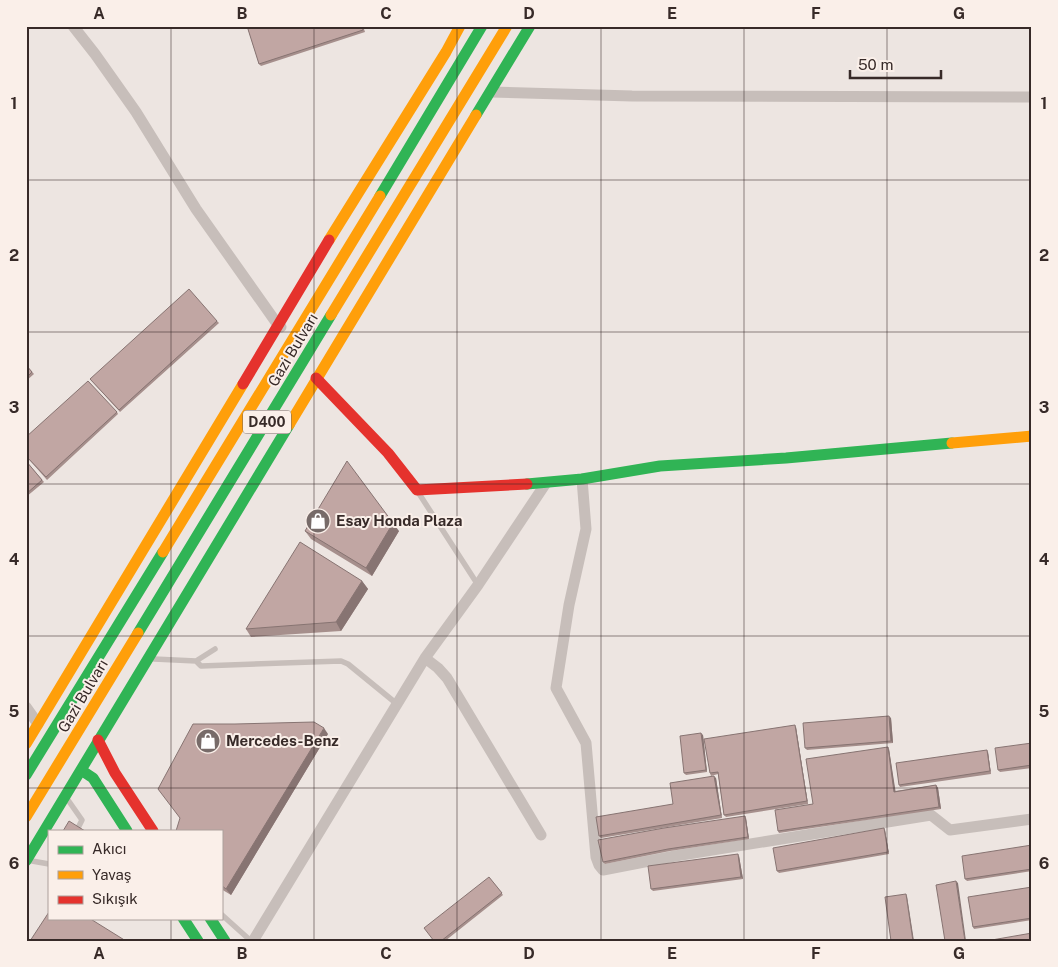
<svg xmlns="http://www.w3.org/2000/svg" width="1058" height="967" font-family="'Public Sans',sans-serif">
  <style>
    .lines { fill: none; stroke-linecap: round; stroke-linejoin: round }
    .lane { stroke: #c7beba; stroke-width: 5.5 }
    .street { stroke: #c7beba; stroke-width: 11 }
    .fast { stroke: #30b455; stroke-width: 11 }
    .slow { stroke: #ff9f0a; stroke-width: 11 }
    .jam { stroke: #e5322d; stroke-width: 11 }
    .wall { fill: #a68f8c }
    .shaded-wall { fill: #877472 }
    .building { fill: #c1a6a3; stroke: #877472 }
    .grid { fill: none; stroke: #372a28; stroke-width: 1; stroke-opacity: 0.55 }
    .labels { text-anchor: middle; stroke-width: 4; stroke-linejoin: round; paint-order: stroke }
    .shield { fill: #faefe9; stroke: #726562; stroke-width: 1 }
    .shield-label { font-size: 14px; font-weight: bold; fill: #372a28 }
    .street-label { font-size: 15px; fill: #372a28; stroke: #faefe9 }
    .poi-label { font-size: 15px; font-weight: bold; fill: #372a28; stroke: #faefe9; text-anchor: start }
    .neatline { fill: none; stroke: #372a28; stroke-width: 2 }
    .grid-label { font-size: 16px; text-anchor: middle; font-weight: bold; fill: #372a28 }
  </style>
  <rect width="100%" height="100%" fill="#ede5e1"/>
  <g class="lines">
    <path class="lane" d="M418,492L478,585
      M154,659L196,661L215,649
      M196,661L201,666L341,661L348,664L397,704
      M68,800L82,820L78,828
      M32,861L49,864
      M221,914L251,941"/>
    <path class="street" d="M73,26L95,54L136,112L196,209L278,325L281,327
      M491,92L632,96L1032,97
      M582,479L586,529L569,605L556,688L586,743L596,857L599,865L603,870L675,856L931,815L950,830L1032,819
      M425,658L438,668L447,678L541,835
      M26,707L38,724
      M253,941L425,658L478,585L546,483"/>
    <path class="fast" d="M476,115L530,26
      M380,196L482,26
      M527,484L582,479L660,466L786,458L952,443
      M138,633L331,315
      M81,770L93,778L127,831
      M26,775L163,552
      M26,861L289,425
      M183,918L198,941
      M210,918L225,941"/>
    <path class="slow" d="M329,240L446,52L460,26
      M331,315L507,26
      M289,425L476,115
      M952,443L1032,436
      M163,552L380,196
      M26,744L243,384
      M26,817L138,633"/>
    <path class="jam" d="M316,378L388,453L417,490L527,484
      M243,384L329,240
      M98,740L115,773L153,831"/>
  </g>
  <path class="wall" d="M247,26H363L365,32L261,66L259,64Z
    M217,321L219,323L120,412L92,381Z
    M26,365L34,374L26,381Z
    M117,412L118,414L47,480L26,456Z
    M26,461L44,482L26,497Z
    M305,531H399L372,576L311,539Z
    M362,581L368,589L341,631L251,637L246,629Z
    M891,718L893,743L807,750L805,748Z
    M796,727L808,804L726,817L724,815L718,774L711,776L710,773Z
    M328,734L231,895L221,889V831L180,818Z
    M703,735L707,772L686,775L684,773Z
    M1032,743V768L1000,772L998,770Z
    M889,749L895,791L936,785L938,788L941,809L779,833L778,831L813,804Z
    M988,752L991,774L900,787L899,785Z
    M716,778L722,818L601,838L599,836L673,804Z
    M746,818L749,839L670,851L605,864L603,862Z
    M885,830L889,854L779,873L777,871Z
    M1032,845V871L967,881L965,879Z
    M739,856L743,879L653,891L651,889Z
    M489,877L503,895L445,941H434Z
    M1032,887V920L974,929L973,927Z"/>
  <path class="shaded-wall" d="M393,523L399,531L372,576L366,568Z
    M362,581L368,589L341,631L336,622Z
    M889,716L891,718L893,743L891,741Z
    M795,725L796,727L808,804L807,801Z
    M324,728L328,734L231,895L226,889Z
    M701,733L703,735L707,772L706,770Z
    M888,747L889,749L896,794L894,792Z
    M987,750L988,752L991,774L990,771Z
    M714,776L716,778L722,818L721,815Z
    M936,785L938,788L941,809L939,807Z
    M745,816L746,818L749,839L748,837Z
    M884,828L885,830L889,854L888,852Z
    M738,854L739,856L743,879L741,877Z
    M956,881L958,883L966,941H965Z
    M906,894L907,896L914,941H913Z"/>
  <path class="building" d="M247,26H362L363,30L259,64Z
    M189,289L217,321L119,410L90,379Z
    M26,365L32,372L26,378Z
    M88,381L117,412L46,477L26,456V437Z
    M26,461L42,480L26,494Z
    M347,461L393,523L366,568L305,531Z
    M300,542L362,581L336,622L246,629Z
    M1030,699H1032V721Z
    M889,716L891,741L805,748L803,723Z
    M314,722L324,728L226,889L221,885V831H176L180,818L158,789L193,724H235Z
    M795,725L807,801L724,815L718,772L710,773L704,739Z
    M701,733L706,770L684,773L680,736Z
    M1032,743V765L998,770L995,748Z
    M888,747L894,792L936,785L939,807L778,831L775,810L813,804L806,759Z
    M987,750L990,771L899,785L896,763Z
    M714,776L721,815L599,836L596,817L673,804L670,783Z
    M745,816L748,837L668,849L603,862L598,840L664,828Z
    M69,821L85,831H63Z
    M884,828L888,852L777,871L773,848Z
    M1032,845V869L965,879L962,856Z
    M738,854L741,877L651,889L648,866Z
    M489,877L502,893L441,941H434L424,928Z
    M956,881L965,941H945L936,885Z
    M1032,887V918L973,927L968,897Z
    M906,894L913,941H891L885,897Z
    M49,912V918H89L126,941H30Z
    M1032,933V941H986Z"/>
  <path class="grid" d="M171,26V831M314,26V941M457,26V941M601,26V941M744,26V941M887,26V941M26,180H1032M26,332H1032M26,484H1032M26,636H1032M26,788H1032M171,918V941"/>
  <defs>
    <symbol id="shop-disc" viewBox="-11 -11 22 22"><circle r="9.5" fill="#776b69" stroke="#faefe9"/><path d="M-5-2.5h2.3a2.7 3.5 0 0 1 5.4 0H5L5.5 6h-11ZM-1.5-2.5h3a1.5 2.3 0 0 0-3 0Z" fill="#fff"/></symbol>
  </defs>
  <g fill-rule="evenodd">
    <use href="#shop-disc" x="304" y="507" width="28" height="28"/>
    <use href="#shop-disc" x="194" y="727" width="28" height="28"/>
  </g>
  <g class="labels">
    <rect class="shield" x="243" y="410.5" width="48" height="23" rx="4"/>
    <g class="shield-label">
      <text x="267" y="427">D400</text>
    </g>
    <g class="street-label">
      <text transform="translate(293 350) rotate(-59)" y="5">Gazi Bulvarı</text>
      <text transform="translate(83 696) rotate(-59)" y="5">Gazi Bulvarı</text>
    </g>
    <g class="poi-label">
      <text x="336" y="526">Esay Honda Plaza</text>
      <text x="226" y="746">Mercedes-Benz</text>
    </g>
  </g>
  <rect width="1058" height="967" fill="none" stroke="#faefe9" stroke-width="55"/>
  <rect x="48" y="830" width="175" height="90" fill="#faefe9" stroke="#aca09c"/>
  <rect x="58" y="846" width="25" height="8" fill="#30b455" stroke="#aca09c"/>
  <text x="92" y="854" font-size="15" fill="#372a28">Akıcı</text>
  <rect x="58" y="871" width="25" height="8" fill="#ff9f0a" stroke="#aca09c"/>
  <text x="92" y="880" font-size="15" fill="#372a28">Yavaş</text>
  <rect x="58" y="896" width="25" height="8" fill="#e5322d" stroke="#aca09c"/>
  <text x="92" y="904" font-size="15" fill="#372a28">Sıkışık</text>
  <path d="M850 70v8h91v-8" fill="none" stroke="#372a28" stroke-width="2.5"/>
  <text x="858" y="70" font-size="15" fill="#372a28" stroke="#faefe9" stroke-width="4" paint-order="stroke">50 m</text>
  <rect x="28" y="28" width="1002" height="912" class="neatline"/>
  <g class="grid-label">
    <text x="99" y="19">A</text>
    <text x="242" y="19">B</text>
    <text x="386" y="19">C</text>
    <text x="529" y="19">D</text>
    <text x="672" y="19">E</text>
    <text x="816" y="19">F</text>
    <text x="959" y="19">G</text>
    <text x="14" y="109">1</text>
    <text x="1044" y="109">1</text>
    <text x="14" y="261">2</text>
    <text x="1044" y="261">2</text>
    <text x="14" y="413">3</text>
    <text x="1044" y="413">3</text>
    <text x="14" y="565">4</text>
    <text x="1044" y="565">4</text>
    <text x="14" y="717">5</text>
    <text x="1044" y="717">5</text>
    <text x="14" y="869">6</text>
    <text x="1044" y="869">6</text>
    <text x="99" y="959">A</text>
    <text x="242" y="959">B</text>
    <text x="386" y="959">C</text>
    <text x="529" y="959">D</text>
    <text x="672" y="959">E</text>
    <text x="816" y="959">F</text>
    <text x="959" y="959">G</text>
  </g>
</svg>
